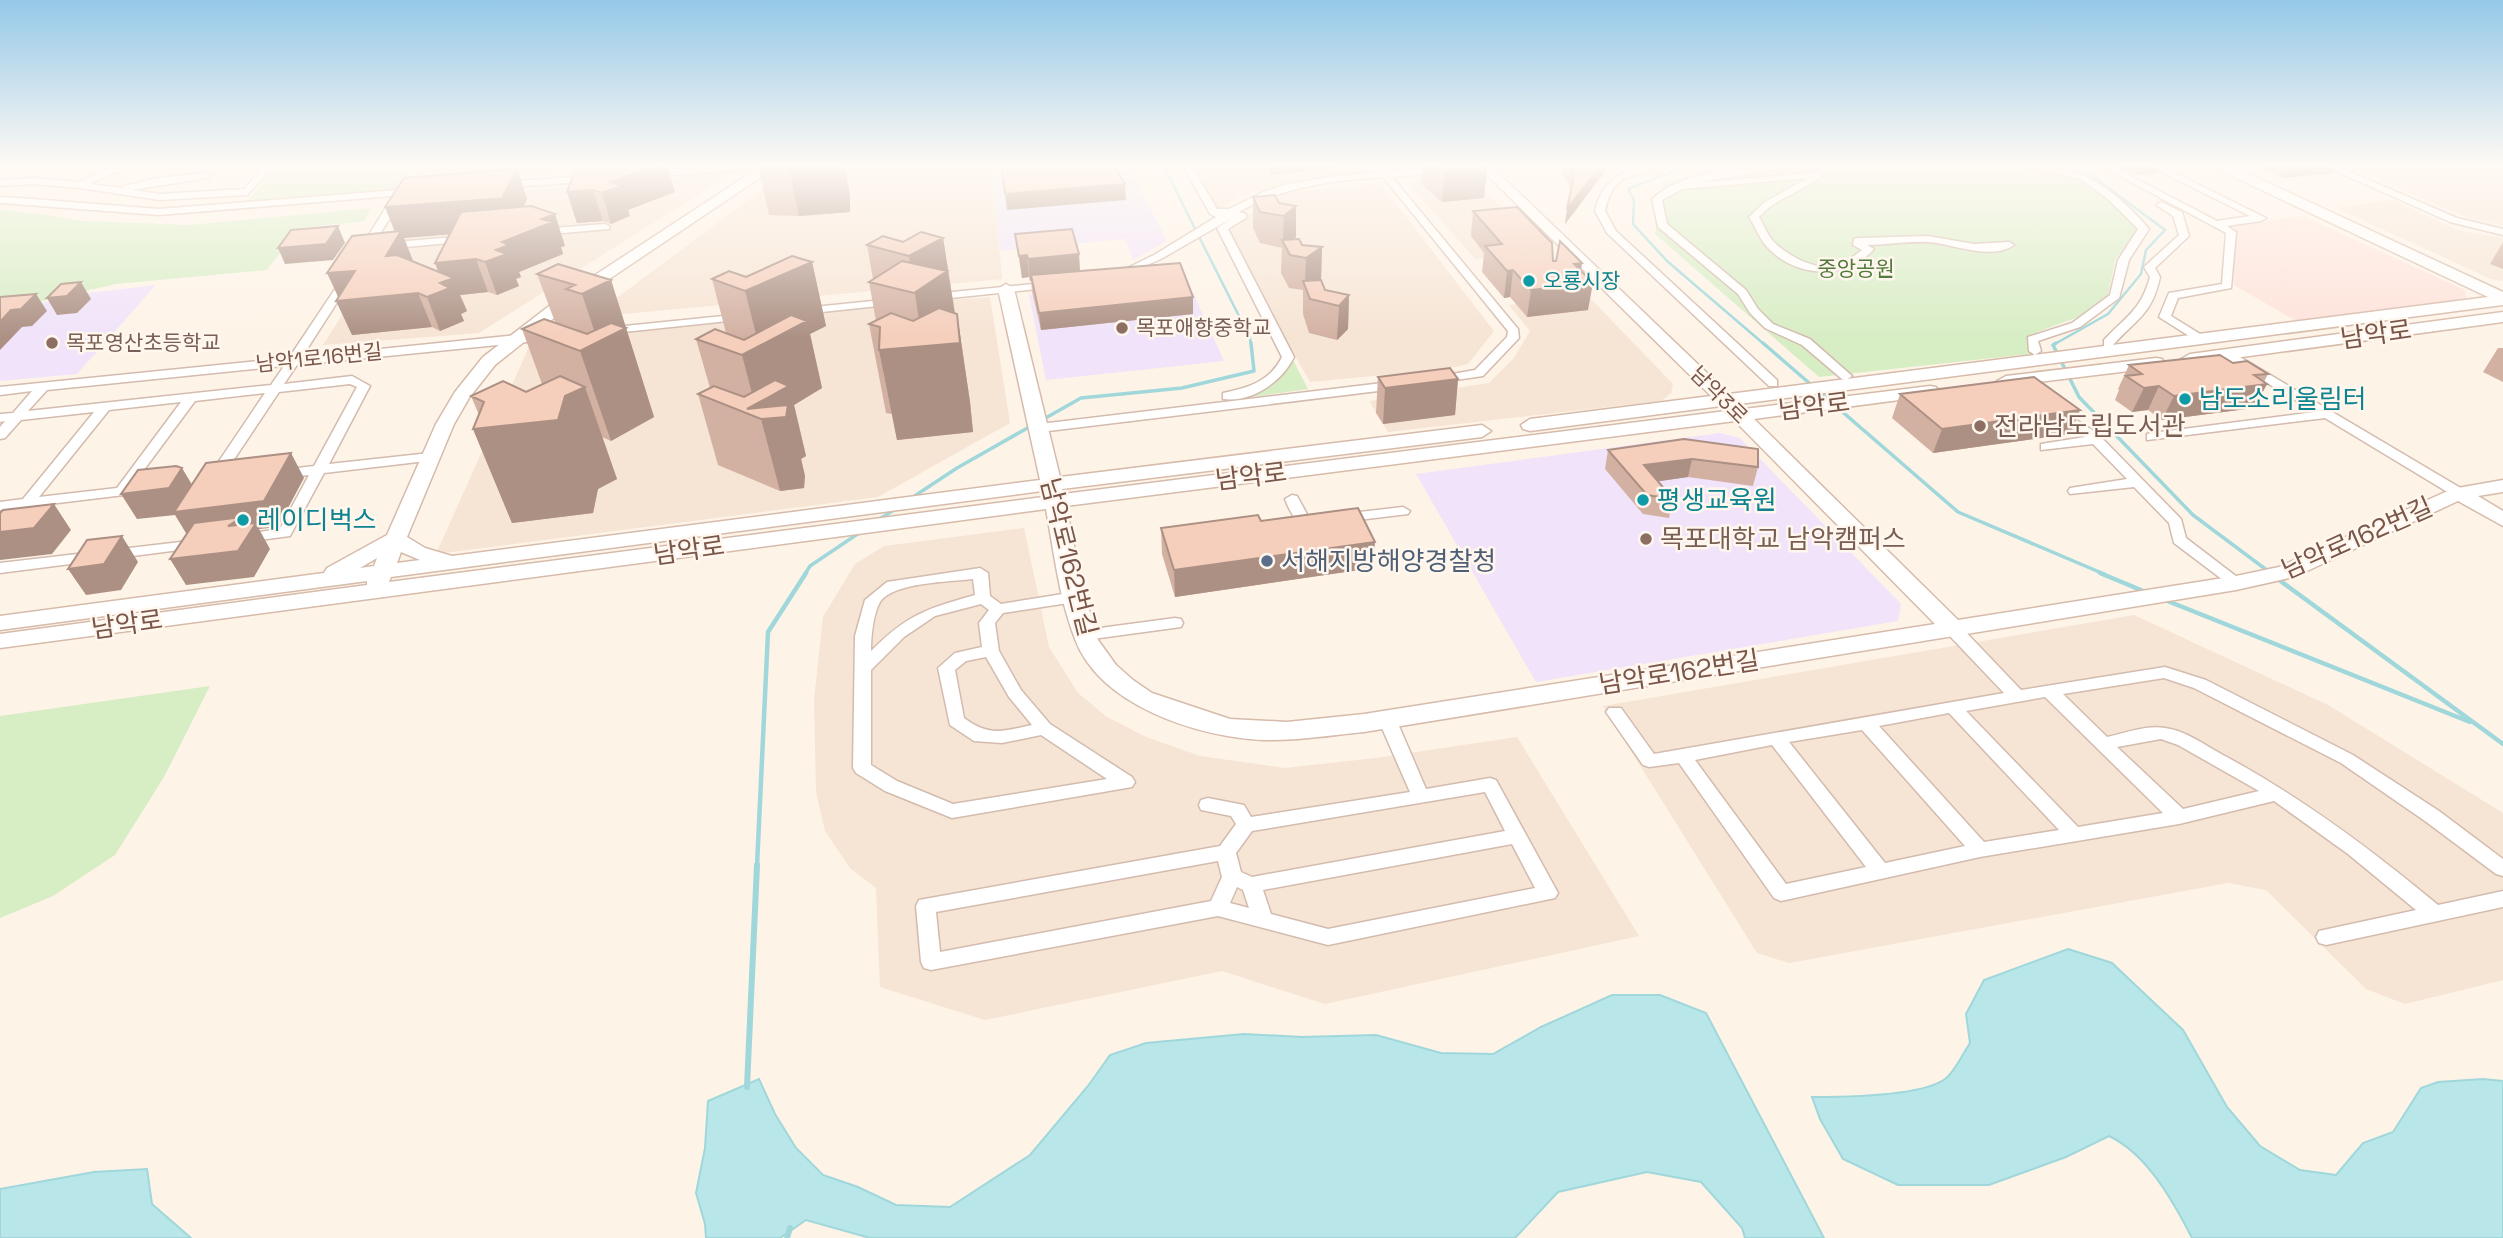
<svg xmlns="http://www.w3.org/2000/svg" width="2503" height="1238" font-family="'Space Grotesk','Noto Sans KR',sans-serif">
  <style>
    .residential { fill: #f6e4d4 }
    .commercial { fill: #fee2da }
    .education { fill: #f0e3fa }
    .green { fill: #d7edc4 }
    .water { fill: #b9e6e9; stroke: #9fd7db; stroke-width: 2 }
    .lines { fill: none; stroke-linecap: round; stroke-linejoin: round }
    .stream-far3 { stroke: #9fd7db; stroke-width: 2.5 }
    .stream-far2 { stroke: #9fd7db; stroke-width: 3.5 }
    .stream-far1 { stroke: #9fd7db; stroke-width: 4.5 }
    .stream { stroke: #9fd7db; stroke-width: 6 }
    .street-casing { stroke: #d3bbae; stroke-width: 3 }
    .secondary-casing { stroke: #d6bbab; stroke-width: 3 }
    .street { fill: #fff; fill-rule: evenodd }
    .secondary { fill: #fff; fill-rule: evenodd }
    .wall { fill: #d3b1a2; fill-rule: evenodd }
    .shaded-wall { fill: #ac9084 }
    .building { fill: #f5cebc; stroke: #ac9084; stroke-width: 2 }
    .culture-dot { fill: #0f9aa8; stroke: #fff7ee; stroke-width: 2.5 }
    .education-dot { fill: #8d6e63; stroke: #fff7ee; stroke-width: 2.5 }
    .service-dot { fill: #5c6f8a; stroke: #fff7ee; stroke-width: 2.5 }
    .labels { text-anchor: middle; stroke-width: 5; stroke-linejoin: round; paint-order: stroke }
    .far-park-label { font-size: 21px; fill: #547a3d; stroke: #fff7ee }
    .far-culture-label { font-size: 21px; fill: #0d838f; stroke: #fff7ee; text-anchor: start }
    .far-education-label { font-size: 21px; fill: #785e54; stroke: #fff7ee; text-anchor: start }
    .far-street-label { font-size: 21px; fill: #795649; stroke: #fff7ee }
    .street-label { font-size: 26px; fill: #795649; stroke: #fff7ee }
    .culture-label { font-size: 26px; fill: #0d838f; stroke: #fff7ee; text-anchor: start }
    .education-label { font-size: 26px; fill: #785e54; stroke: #fff7ee; text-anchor: start }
    .service-label { font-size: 26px; fill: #4e5e75; stroke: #fff7ee; text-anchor: start }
  </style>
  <rect width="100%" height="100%" fill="#fef3e7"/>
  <path class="residential" d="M842,165H992L1002,279L591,317L790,169Z
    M1178,165H1360L1367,174L1285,182L1238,198L1219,209Z
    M2344,165H2503V225L2473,220Z
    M734,172L479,333L323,345L415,200Z
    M1472,177L1545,252L1475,259L1408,183Z
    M1380,183L1494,331L1468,364L1446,369L1310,382L1223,229L1285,193Z
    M2393,200L2457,230L2503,238V281L2491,279L2336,208Z
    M1588,296L1673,384L1671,393L1661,401L1388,432L1376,413L1370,401L1489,383L1514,358L1530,331L1509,305Z
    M990,297L1010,423L878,497L436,554L529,347L633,329L813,310Z
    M1024,528L1049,647L1078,693L1107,717L1146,737L1200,756L1285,768L1376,758L1517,737L1639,936L1325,1004L1222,971L985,1020L880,987L876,888L850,868L825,831L816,792L814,700L823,617L855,564L884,546Z
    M2134,615L2328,705L2503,813V980L2405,1004L2366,989L2266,890L2228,883L1789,963L1757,953L1603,706Z"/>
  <path class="commercial" d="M2303,216L2465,290L2466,299L2296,321L2234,285L2235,226Z"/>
  <path class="education" d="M1128,165L1167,241L1133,260L1125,239L1000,251L993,176Z
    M1186,277L1224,361L1046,380L1029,295Z
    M156,285L77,374L0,381V312L88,293Z
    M1720,433L1740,438L1901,604L1898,621L1536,682L1416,474Z"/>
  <path class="green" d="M278,165H415L394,190L387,192L245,204Z
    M469,165H555L552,173L431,184L440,167Z
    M1750,165H2031L2082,178L2144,221L2115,260L2106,307L2037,332L2039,353L1819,377L1655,234L1664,181Z
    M371,208L365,221L299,228L267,270L116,284L0,311V210L34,213L83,221L190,225Z
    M1291,356L1308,389L1239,399C1264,387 1279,383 1291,356Z
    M210,686L164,777L115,855L53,896L0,918V716Z"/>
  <path class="water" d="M2068,949L2112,963L2183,1030L2227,1107L2260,1146L2300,1170L2336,1175L2363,1143L2393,1132L2421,1088L2438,1082L2483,1079L2503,1081V1238H2192C2173,1201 2147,1154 2109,1136L2066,1157L1989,1185H1898L1843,1159L1820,1119L1812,1097C1841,1097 1922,1096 1945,1079C1955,1072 1963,1053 1970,1043L1966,1014L1984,980Z
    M1612,995H1660L1706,1013L1824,1238H1745L1742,1228L1701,1182L1647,1172L1558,1192L1515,1238H870L806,1220L780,1238H706L705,1224L696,1193L705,1148L708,1101L759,1079L775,1114L796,1148L823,1175L858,1187L896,1205L950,1207L1030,1155L1088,1086L1110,1055L1146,1043L1244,1034L1302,1037L1376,1035L1441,1053L1493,1054L1541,1027Z
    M147,1169L152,1204L191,1238H0V1189L94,1172Z"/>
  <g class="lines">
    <path class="stream-far3" d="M1159,165L1165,169L1250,338L1251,345
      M1715,165L1684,167L1628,189L1634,200L1633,224L1667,261L1765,345
      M2044,165L2090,174L2165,230L2146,250L2141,274L2108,314L2053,345"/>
    <path class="stream-far2" d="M1763,343L1958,512L2104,574
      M2056,343L2053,345L2079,397L2193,515L2268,571
      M1042,420L1081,398L1182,388L1254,371L1251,343
      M910,499L957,468L1031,426
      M878,520L897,508
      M805,574L810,566L862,531"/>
    <path class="stream-far1" d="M2100,573L2148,593
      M2275,577L2503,744
      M2165,600L2470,722
      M757,866L768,632L806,573"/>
    <path class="stream" d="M747,1087L757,865
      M787,1238L790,1228"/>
    <defs>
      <path id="street" d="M130,165H148L113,173L90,184L123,188L124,186L158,178L205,173L210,176L208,178L132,190L160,194L244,189L265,165H275L247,195L160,200L80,188L33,184L0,186V180L33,178L79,182L107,169Z
        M414,165H423L407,190L418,192L404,196L369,251L364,254L359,251L393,196L159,215L0,203V197L20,198L159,209L397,190Z
        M735,165H773L768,168L648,177L643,174L648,171Z
        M1183,165H1191L1217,209H1229L1263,192L1284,185L1328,177L1379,172L1374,165H1383L1388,171L1445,168L1447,170L1442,173L1392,177L1518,329L1519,338L1483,376L1435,383V377L1475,370L1507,337L1508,331L1383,177C1332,181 1284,186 1239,212L1246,214V218L1228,229L1294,357C1282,382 1251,403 1223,399V393C1247,388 1270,382 1282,357L1217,228L1234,217L1161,259L1120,277L1115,274L1154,255L1216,217L1210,214Z
        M1646,165H1661C1632,183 1615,167 1605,211L1616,231L1777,380V386H1769L1607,233L1595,211C1602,182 1618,172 1646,165Z
        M1778,165H1799L1696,183L1822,172V176C1802,192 1776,198 1759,217C1764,225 1767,234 1773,241C1786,255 1814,270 1833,266C1844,264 1853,257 1862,250L1853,245L1854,239L1858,238L1928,236L1974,244L2009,242L2014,245C1991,261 1954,244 1928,242C1908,241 1887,245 1867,245L1874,249C1845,281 1795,278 1766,246C1759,237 1755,226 1749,217L1765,202L1808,178L1682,189L1662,200L1667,224L1746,290L1758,309L1773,324L1810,339L1852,376L1846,380L1842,379L1802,345L1765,328L1750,313L1738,294L1658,227L1652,199C1684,170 1736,170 1778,165Z
        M2026,165C2078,162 2117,191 2149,229L2129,260L2119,298L2080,327L2038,341L2041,351L2035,355L2029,351L2028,337L2072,323L2110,295L2118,260L2138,229L2109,200L2082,180Z
        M2099,165H2110L2217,221L2250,216L2147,165H2159L2266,218L2261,221L2227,226L2236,232L2231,288L2178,298L2171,316L2205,337V341H2197L2159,317L2169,293L2222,284L2226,233Z
        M2322,165H2334L2457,218L2503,229V235L2450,222Z
        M591,176L594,177V181L501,188L496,185L501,182Z
        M2161,202L2182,212L2189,236L2155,268L2160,277C2152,315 2136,319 2112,346H2104V340C2125,317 2141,311 2150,277L2144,267L2179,235L2173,216L2156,205Z
        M605,224L610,227L609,229L540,235L535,232L540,229Z
        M468,236L472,237V241L394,248L389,245L394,242Z
        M347,276L352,279L302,357L527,334L533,338L527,342L297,365L284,384L352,376L370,386L329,464L430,453L437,457L435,460L324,473L290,536L244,542L239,541L237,538L239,535L280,529L309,475L281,478L274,474L281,470L314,466L357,387L350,384L279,392L221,479L216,480L209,476L265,393L195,401L132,486H149L151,489L149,492L0,510V502L23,499L94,412L21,420L5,438L0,439V427L5,421L0,422V414L13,413L32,391L0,395V387L289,358L343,277ZM284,366L271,385L28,411L47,390ZM181,402L117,488L39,497L109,410Z
        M1053,282L1059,285L1057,287L932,300L926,297L932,294Z
        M893,299L897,300V304L803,314L797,311L803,308Z
        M743,314L747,315V319L605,334L599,331L605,328Z
        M2228,350L2464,490L2466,493L2459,497L2454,496L2325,418L2147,440V434L2152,433L2315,412L2224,357V351Z
        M1399,381L1405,385L1403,388L1040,432L1033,428L1040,424Z
        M2057,408L2097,433L2181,519L2186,538L2241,580L2244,583L2241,586H2231L2174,543L2169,523L2134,487L2070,494L2068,491L2070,488L2127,479L2093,444L2041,450V444L2085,437L2052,415V409Z
        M1292,495L1297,496L1308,516L1322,518L1324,521L1322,524C1300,529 1292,518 1285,499Z
        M1403,507L1410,511L1408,514L1342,522L1335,518L1342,514Z
        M198,540L203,541L205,544L203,547L0,573V563Z
        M980,568L988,573L990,596L1001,604L1075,592L1080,594L1083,597L1075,602L1003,613L995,623L999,651L1021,690L1050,724L1132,777L1135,782L1132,787L952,818L885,791L856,773L853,768L855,636L865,600L887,582ZM973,579L975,595C926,609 908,614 871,651C871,637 873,615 880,602C893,582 950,582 973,579ZM981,604L989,610L979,623L982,647L955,653L938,668L950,725L974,741L1002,743L1041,735L1107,779L953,804L897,781L871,765V670L904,637L935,616ZM986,657L1009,697L1032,725C1003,731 989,737 964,718L955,670L966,661Z
        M1175,618L1181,619L1183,623L1181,627L1085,640L1077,635L1085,630Z
        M1952,623L1958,624L2021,690L2165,667L2206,680L2353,755L2439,811L2503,859V876L2496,874L2425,821L2341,763L2194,688L2164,678L2063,694L2107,737C2126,733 2146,725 2165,728C2187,731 2204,745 2223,755C2301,797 2371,849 2438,905L2503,891V907L2326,945L2319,943L2316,937L2319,931L2416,910L2348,854L2274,801L2179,824L1980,857L1781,901L1774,898L1679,763L1649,767L1643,765L1606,712L1609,708H1621L1654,754L2004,693L1946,632L1944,628L1946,624ZM2045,697L2163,813L2078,827L1966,711ZM1949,713L2059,830L1984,842L1879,726ZM1862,730L1965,846L1885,863L1789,742ZM2161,739L2178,745L2259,791L2183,809L2117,747ZM1772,745L1866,867L1786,884L1695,760Z
        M1387,713L1393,715L1396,719L1426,789L1490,778L1496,780L1558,893L1555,898L1328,945L1218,916L931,970L924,968L921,962L916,906L919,900L1220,846L1236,824L1231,816L1201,810L1199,805L1201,800L1208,798L1244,805L1251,817L1410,792L1378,719L1381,715ZM1485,792L1505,831L1252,877L1241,872L1236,853L1252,831ZM1512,844L1535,888L1328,929L1271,914L1263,890ZM1218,861L1222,877L1211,901L940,952L936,912ZM1237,887L1243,890L1249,908L1230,903Z"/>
      <path id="secondary" d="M763,165H779L569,306L495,365L469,398L454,424L407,537L425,548L452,556L1040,480L998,289L1006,284L1014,289L1060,477L1482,425L1491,431L1482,437L1062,489L1063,494L1726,411L1721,406L1530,431L1523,429L1521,425L1530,419L1711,396L1477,165H1490L1729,394L2488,297L2215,168L2214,165H2230L2503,292V305L1739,404L1744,409L1930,386L1936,387L1939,391L1930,396L1754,419L1958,620L2236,576L2279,567L2452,489L2503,480V492L2478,496L2503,511V526L2458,501L2294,577L2236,590L1364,732C1331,735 1297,741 1263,740C1198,737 1100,706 1075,639C1059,598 1054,552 1046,509L0,648V634L367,585V581L0,630V616L324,573L327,568L387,535L436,424L455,392L483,357L557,300ZM1735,421L1935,624L1364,714L1287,722L1230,719L1152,693L1133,680L1116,665L1098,640L1082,586L1066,506ZM1042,491L1043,497L389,582L391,577ZM401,552L420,560L397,563ZM377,558L374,566L360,568Z
        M2503,312V322L2190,364L2181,359L2190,354Z
        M2156,358L2162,359L2165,363L2162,367L2006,386L1997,381L2006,376Z"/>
    </defs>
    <use href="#street" class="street-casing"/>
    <use href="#secondary" class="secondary-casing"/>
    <use href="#street" class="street"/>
    <use href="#secondary" class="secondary"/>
  </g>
  <path class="wall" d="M577,165H667L675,192L628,210L630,216L611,224L603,221L577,223L567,192Z
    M758,165H844L850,195V212L799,216L769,215Z
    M1264,165H1338V167L1270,175Z
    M1423,165H1484L1487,168L1484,198L1442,202L1421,184Z
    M1563,165H1606L1604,173L1565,224L1571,189L1562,173Z
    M2115,165H2160L2157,173L2134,175Z
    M2252,165H2336L2332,173L2283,178Z
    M517,169L527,199L523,207L565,246L561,247L563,254L519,272L521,277L516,279L519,286L497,295L488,292L460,295L467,311L461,314L464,321L440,331L432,327L352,335L395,232L385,207ZM450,234L435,263L438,272L413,262L404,238Z
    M1275,195L1296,237L1293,240L1302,245L1322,247L1321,279L1325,290L1349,295L1348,329L1337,340L1309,333L1303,314V290L1289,288L1281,273L1282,248L1260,243L1253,228V197Z
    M1473,211L1553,261L1582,263L1581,271L1588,310L1527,317L1510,297L1504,298L1482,272L1484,253L1471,236Z
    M1015,234L1079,254L1080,271L1193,297V314L1041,330L1032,292L1031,281H1030L1029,277L1022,278Z
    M943,238L955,313L957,314L970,402L973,432L897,440L892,414L886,413L869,324L876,321L869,282L873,279L867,245Z
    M2503,242V269L2490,264Z
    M812,262L826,326L810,334L822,388L794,405L806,456L801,459L805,476L804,488L780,491L718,465L698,394L710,388L696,339L726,333L712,279L746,277Z
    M537,274L611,280L654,417L611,441L602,437L617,479L598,489L593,513L512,523L473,429L479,415L471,396L526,392L542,384L522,329L555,322Z
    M2498,348H2503V382L2483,372Z
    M2233,363L2268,374L2264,382L2267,384L2254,408L2162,420L2148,410L2132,412L2115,400L2119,390L2118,389L2129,365Z
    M1378,377L1458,379L1455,415L1383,424L1376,413Z
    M1900,394L2080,410L2070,434L1933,453L1892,418Z
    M1684,439L1758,467L1753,486L1688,477L1659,481L1673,499L1669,518L1643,514L1605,469L1608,450Z
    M1261,521L1373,568L1175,597L1162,554L1161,528Z"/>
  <path class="shaded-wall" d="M660,165H667L675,192L628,210L630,216L611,224L602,193L610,182Z
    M788,165H844L850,195V212L799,216Z
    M1270,165H1338V167L1270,175Z
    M1601,165H1606L1604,173L1565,224L1567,209Z
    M2139,165H2160L2157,173L2134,175Z
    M2290,165H2336L2332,173L2283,178Z
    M1487,168L1484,198L1442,202L1445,171Z
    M517,169L527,199L516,224L517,229L404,238L414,263L386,256L397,237L385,207L503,196Z
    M1125,184L1126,200L1007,210L1005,194Z
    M593,190L603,221L577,223L567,192Z
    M1296,206V237L1285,246L1283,243L1284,216Z
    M555,214L565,246L561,247L563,254L519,272L521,277L516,279L519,286L497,295L485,262L502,242L542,219Z
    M338,226L345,243L333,260L285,264L278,248Z
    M943,238L956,321L957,314L970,402L973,432L897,440L879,350L923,346L909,256Z
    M1322,247L1321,279L1305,286L1306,258Z
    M1079,254L1080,276L1031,275V281H1030L1028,259Z
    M1027,255L1029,277L1022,278L1019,256Z
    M476,259L488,292L460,295L467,311L461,314L464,321L440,331L427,297L440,283L443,282L435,263Z
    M812,262L826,326L810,334L822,388L794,405L806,456L801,459L805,476L804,488L780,491L761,419L747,409L755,405L742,355L759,346L745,291Z
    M1582,263L1578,285L1593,283L1588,310L1527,317L1531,290L1574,264Z
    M1513,270L1510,297L1504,298L1507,271Z
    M355,271L418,293L432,327L352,335L336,301H340L327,273Z
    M611,280L654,417L611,441L580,351L598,342L582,294Z
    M81,282L91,299L77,313L57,315L47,298Z
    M36,294L47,311L32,326L22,327L0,350V322L11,310Z
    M1349,295L1348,329L1337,340L1339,306Z
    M1193,297V314L1041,330L1039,313Z
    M1458,379L1455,415L1383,424L1385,388Z
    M2267,384L2254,408L2162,420L2174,396Z
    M2159,386L2148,410L2132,412L2144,388Z
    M585,387L617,479L598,489L593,513L512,523L473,429L565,396Z
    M2080,410L2070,434L1933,453L1942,429Z
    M291,453L304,478L278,527L259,529L270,549L254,577L186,585L170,559L189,538L175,515L137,519L121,494L182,468L197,493Z
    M1692,459L1688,477L1640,484L1644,465Z
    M54,504L71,530L52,554L0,560V532Z
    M122,536L138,562L121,590L86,595L68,569Z
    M1375,542L1373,568L1175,597L1174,570Z"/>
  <path class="building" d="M577,165H660L610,182L621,186L602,193L593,190L567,192Z
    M1001,165H1114L1125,184L1005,194Z
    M1437,165H1484L1487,168L1445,171Z
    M1568,165H1601L1567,209L1574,175Z
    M517,169L503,196L507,198L385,207L404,178Z
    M1275,195L1279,203L1296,206L1284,216L1260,212L1253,197Z
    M531,206L555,214L542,219L553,222L502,242L509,245L496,250L507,254L485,262L476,259L435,263L461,212Z
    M1517,207L1552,243L1553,261H1556L1560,241L1582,263L1574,264L1593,283L1531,290L1513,270L1507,271L1485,246L1502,244L1473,211Z
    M338,226L326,244L278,248L291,230Z
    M1072,229L1079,254L1028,259L1027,255L1019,256L1015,234Z
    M401,231L386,256L397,255L454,278L440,283L450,288L427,297L418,293L336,301L355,271L327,273L352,236Z
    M921,232L943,238L909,256L867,245L883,236L903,242Z
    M1299,239L1302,245L1322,247L1306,258L1290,255L1282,240Z
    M792,256L812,262L745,291L712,279L729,271L746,277Z
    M902,261L947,271L914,293L869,282Z
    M1180,263L1193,297L1039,313L1031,275Z
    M558,264L611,280L582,294L566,289L575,285L537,274Z
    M1321,280L1325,290L1349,295L1339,306L1310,299L1303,281Z
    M81,282L67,296L47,298L61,284Z
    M36,294L21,309L11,310L0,322V297Z
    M939,308L957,314L960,343L879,350L880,327L869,324L891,313L913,321Z
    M791,315L807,321L742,355L696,339L715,329L744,340Z
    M544,319L587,334L611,323L626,328L580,351L522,329Z
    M2220,355L2233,363L2247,361L2268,374L2254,375L2267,384L2174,396L2159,386L2144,388L2126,376L2142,374L2129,365Z
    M1450,368L1458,379L1385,388L1378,377Z
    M560,376L585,387L565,396L558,420L473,429L484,402L471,396L503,381L526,392Z
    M2034,377L2080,410L1942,429L1900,394Z
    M775,380L789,386L747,409L788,405L786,417L761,419L698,394L714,386L744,397Z
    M1684,439L1758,449V467L1692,459L1644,465L1673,499L1647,495L1608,450Z
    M291,453L264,501L174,512L206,463Z
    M176,466L182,468L169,488L121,494L138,470Z
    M54,504L34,528L0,532V513L3,510Z
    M1358,508L1375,542L1174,570L1161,528L1258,515L1261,521Z
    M242,517L228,526L256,523L238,551L170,559L194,523Z
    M122,536L104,564L68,569L87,540Z"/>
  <linearGradient id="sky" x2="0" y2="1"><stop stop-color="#95c8e8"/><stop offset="0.49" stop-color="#fffaf4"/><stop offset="1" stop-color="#fffaf4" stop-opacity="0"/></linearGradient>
  <rect width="2503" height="338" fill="url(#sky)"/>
  <g class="culture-dot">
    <circle cx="1529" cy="281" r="7"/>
    <circle cx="2185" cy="399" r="7"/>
    <circle cx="1643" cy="500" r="7"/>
    <circle cx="243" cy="520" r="7"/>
  </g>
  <g class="education-dot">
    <circle cx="1122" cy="328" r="7"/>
    <circle cx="52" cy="343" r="7"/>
    <circle cx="1980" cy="426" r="7"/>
    <circle cx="1646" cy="539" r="7"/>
  </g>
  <circle class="service-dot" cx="1267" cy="561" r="7"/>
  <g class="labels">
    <g class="far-park-label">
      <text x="1856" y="276">중앙공원</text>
    </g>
    <g class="far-culture-label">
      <text x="1543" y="288">오룡시장</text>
    </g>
    <g class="far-education-label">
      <text x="1136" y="335">목포애향중학교</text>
      <text x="66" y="350">목포영산초등학교</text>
    </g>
    <g class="far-street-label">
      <text transform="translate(319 358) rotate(-6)" y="7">남악1로16번길</text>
      <text transform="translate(1719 395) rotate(45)" y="7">남악3로</text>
    </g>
    <g class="street-label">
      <text transform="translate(2376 334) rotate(-8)" y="9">남악로</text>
      <text transform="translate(1814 406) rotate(-7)" y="9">남악로</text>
      <text transform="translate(1251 476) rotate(-7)" y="9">남악로</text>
      <text transform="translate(2357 538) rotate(-24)" y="9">남악로162번길</text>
      <text transform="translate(689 550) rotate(-8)" y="9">남악로</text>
      <text transform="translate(1069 557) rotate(76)" y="9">남악로162번길</text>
      <text transform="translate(127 624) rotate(-8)" y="9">남악로</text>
      <text transform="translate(1679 672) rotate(-9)" y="9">남악로162번길</text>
    </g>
    <g class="culture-label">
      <text x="2199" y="408">남도소리울림터</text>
      <text x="1657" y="509">평생교육원</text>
      <text x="257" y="529">레이디벅스</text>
    </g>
    <g class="education-label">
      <text x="1994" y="435">전라남도립도서관</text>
      <text x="1660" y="548">목포대학교 남악캠퍼스</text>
    </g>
    <g class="service-label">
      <text x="1281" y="570">서해지방해양경찰청</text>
    </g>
  </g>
</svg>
